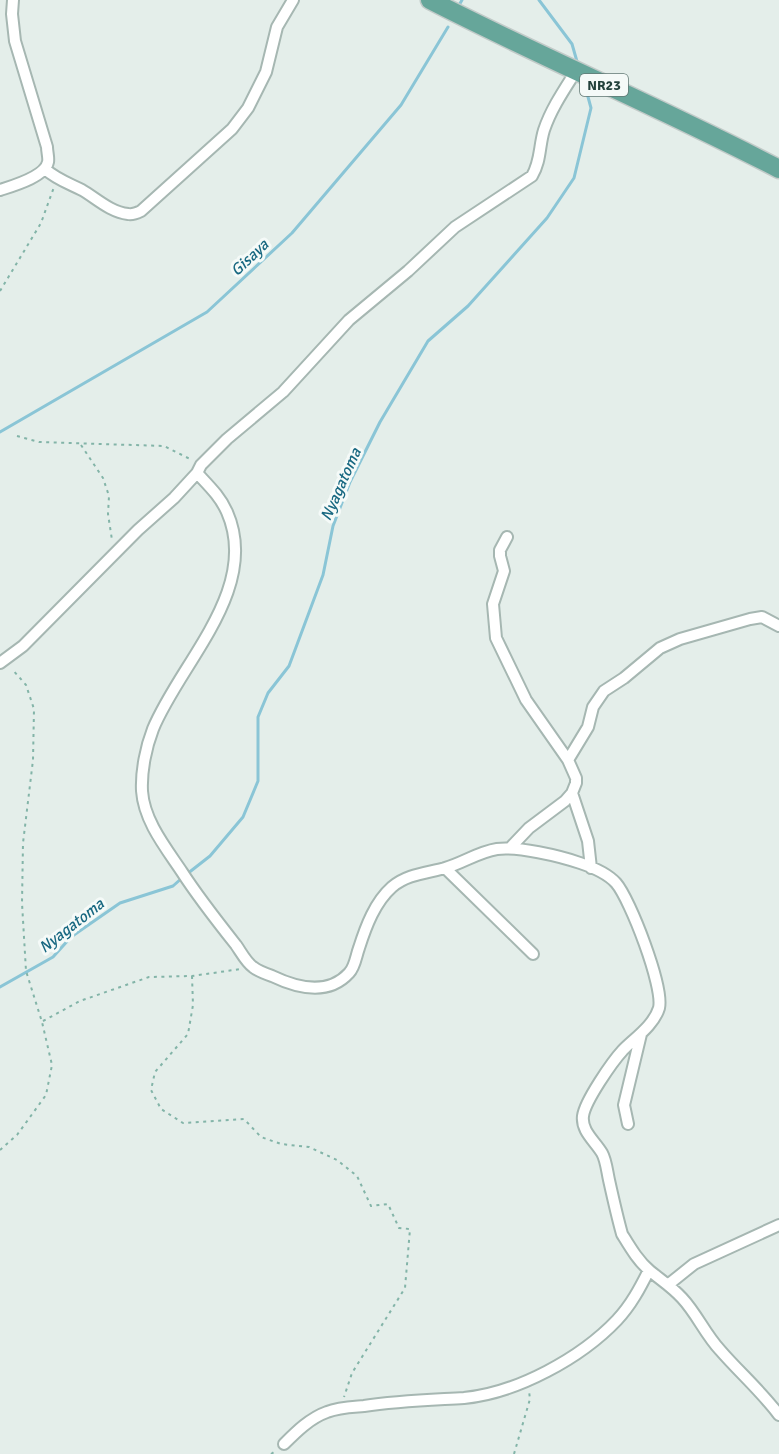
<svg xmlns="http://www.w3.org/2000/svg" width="779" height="1454" font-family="Signika,sans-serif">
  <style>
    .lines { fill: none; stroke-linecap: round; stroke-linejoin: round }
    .stream { stroke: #8ac5d6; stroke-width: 3 }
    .minor-casing { stroke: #a6b7b2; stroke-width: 14 }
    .primary-casing { stroke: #c1cac8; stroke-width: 21 }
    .path { stroke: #83b4a8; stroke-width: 2; stroke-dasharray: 3 4.5; stroke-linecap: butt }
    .minor { stroke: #fff; stroke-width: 10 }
    .primary { stroke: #66a69a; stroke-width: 18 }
    .labels { text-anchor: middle; stroke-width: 6; stroke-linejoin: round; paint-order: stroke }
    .shield { fill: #f5faf8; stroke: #617874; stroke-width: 1.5 }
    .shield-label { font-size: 14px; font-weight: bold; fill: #22413b }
    .water-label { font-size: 16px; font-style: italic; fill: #186881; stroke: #f5faf8 }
  </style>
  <rect width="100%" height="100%" fill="#e4eeea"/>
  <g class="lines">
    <path class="stream" d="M539,0L572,44L578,65
      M458,7L462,0
      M0,432L207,312L292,233L401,105L448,27
      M187,874L210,856L243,817L258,781V717L268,693L289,666L323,575L333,526L350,482L380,422L428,341L468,306L547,218L574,178L591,108L584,82
      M0,987L53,957L71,937L120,903L173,886L182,878"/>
    <defs>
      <path id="minor" d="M45,169C56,179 68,183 82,190C96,198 110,212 128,214C133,215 137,213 141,211L232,129L248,108L266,72L277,27L293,0
        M0,190C12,186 45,177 48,162C49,158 47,152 47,147L15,41L12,14L13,0
        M197,473C208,485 220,496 227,512C261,589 180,663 153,729C146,747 141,771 142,791C144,821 166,848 182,872C198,897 217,921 236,945C241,952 246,962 253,967C258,971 266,974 272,976C297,988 328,996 349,973C355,967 356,956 359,948C366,926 375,902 392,887C407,874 427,873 445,868C463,863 478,852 497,849C517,846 560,856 580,863C592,867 607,873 616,883C630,899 664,987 659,1008C654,1025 635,1038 623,1050C612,1062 585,1101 583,1116C581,1131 595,1141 602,1153C606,1160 607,1171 609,1180C613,1198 617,1216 622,1234C630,1247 638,1261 650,1271C661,1280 672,1287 682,1298C697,1314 705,1334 720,1350C739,1372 761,1391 779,1415
        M507,537L500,550V556L504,571L493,604L496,638L526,700L568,760L576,778V783L572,793L565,801L529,828L510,848
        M0,663L23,646L138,530L174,498L197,473L201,465L227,439L283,392L349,320L408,271L455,227L532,176C541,161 539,146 544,130C551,109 564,90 576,71
        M568,760L588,727L593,707L604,691L624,678L660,648L680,639L750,619L762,617L779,626
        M572,793L588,841L591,868
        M445,868L533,954
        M628,1124L624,1105L641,1034
        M669,1284L694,1264L779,1225
        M284,1444C296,1432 310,1418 327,1412C339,1407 351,1407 364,1406C397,1401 430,1400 464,1398C517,1393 581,1358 617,1320C631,1305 640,1288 649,1270"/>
      <path id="primary" d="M430,0C545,59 664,109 779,169"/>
    </defs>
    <use href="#minor" class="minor-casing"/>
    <use href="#primary" class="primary-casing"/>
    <path class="path" d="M0,291L41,223L54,187
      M17,436L39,442L164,446L192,460
      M81,445L103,478L109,496L108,514L112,540
      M192,976L193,1005L188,1034L155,1072L151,1090L161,1109L183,1123L244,1119L261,1137L281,1144L309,1147L337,1160L357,1176L371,1206L388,1204L399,1228L410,1229L405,1288L352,1373L344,1397
      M43,1021L80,1001L149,977L192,976L241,969
      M0,1150L17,1135L46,1095L52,1065L42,1022L26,971L22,903L23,843L33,760L34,709L26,685L12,669
      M271,1454L277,1450
      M514,1454L530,1399L529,1391"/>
    <use href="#minor" class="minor"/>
    <use href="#primary" class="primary"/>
  </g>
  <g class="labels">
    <rect class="shield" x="580" y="74" width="48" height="22" rx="4.5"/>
    <g class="shield-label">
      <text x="604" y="90">NR23</text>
    </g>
    <g class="water-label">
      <text transform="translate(249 257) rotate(-43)" y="6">Gisaya</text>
      <text transform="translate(340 484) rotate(-66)" y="6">Nyagatoma</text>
      <text transform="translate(71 925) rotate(-38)" y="6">Nyagatoma</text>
    </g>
  </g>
</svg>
